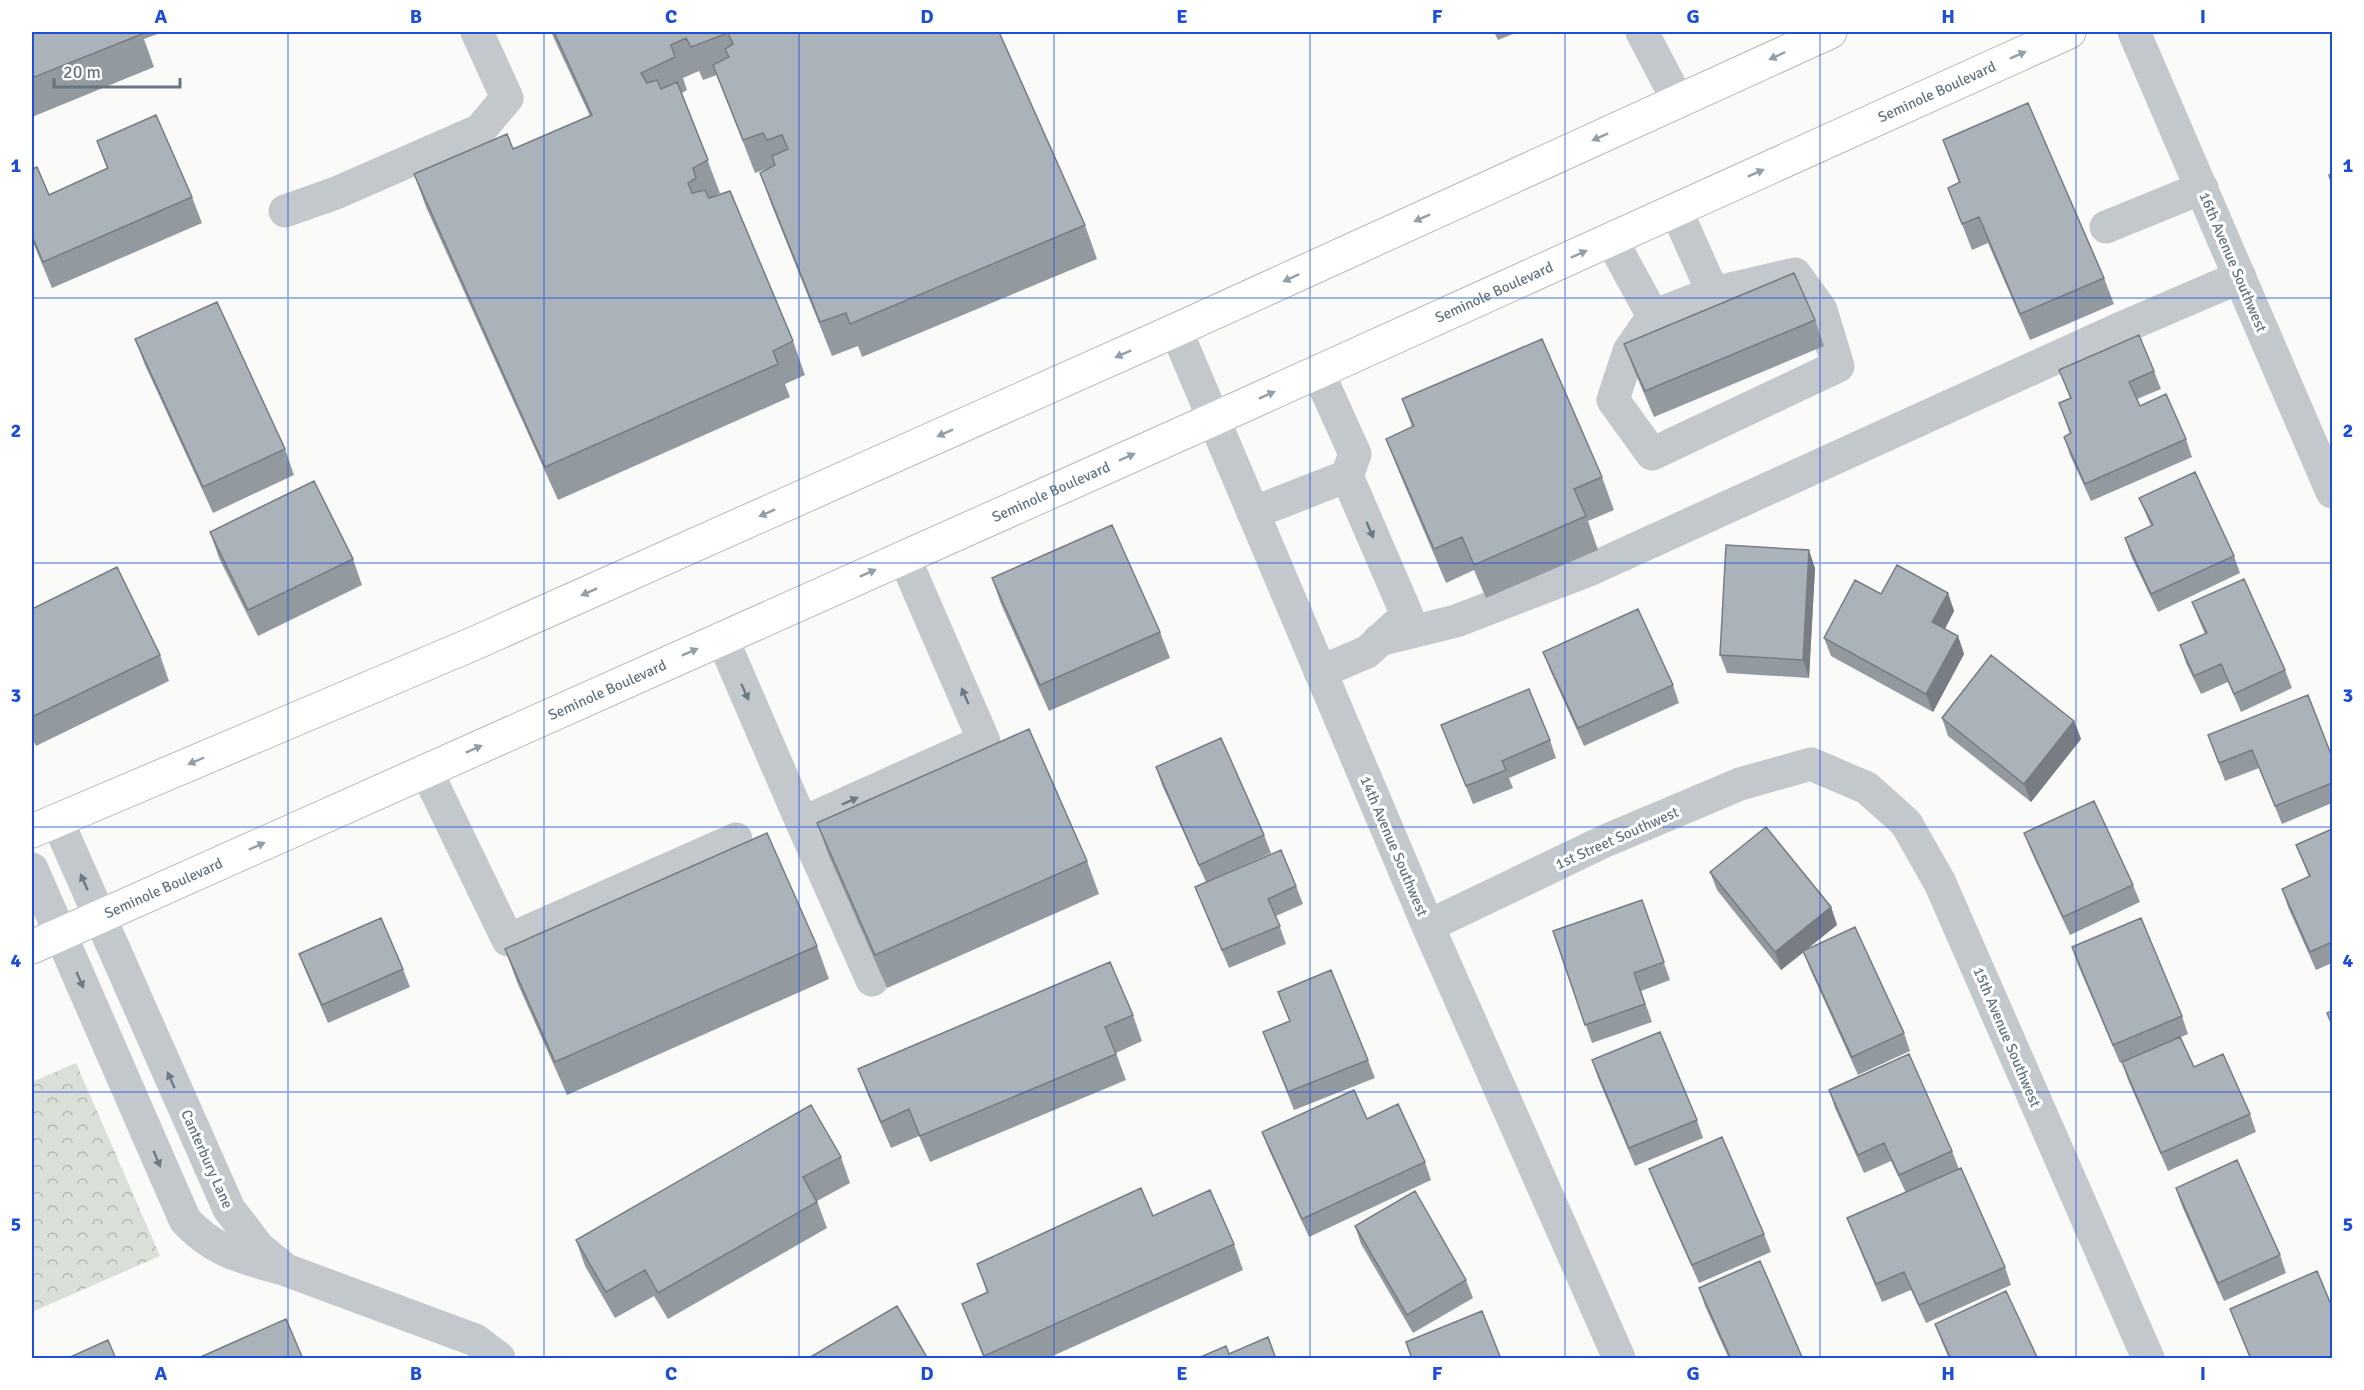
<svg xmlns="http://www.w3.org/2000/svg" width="2364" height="1390" font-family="Signika,sans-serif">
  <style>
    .park { fill: url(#park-crowns) }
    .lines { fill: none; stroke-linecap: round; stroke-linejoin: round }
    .major-casing { stroke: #b5babe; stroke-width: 35 }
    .minor { stroke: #c3c8cc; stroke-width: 33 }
    .major { stroke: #fff; stroke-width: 33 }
    .wall { fill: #929a9f }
    .shaded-wall { fill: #777d82 }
    .building { fill: #aab3b9; stroke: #777d82; stroke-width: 1.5 }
    .oneway { fill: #939fa8 }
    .oneway2 { fill: #6a7a87 }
    .grid { fill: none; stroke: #1d4ed8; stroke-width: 1.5; stroke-opacity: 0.55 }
    .labels { text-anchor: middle; stroke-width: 6; stroke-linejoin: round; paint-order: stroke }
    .street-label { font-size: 15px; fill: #657683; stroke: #fff }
    .neatline { fill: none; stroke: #1d4ed8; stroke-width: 2 }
    .grid-label { font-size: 20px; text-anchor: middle; font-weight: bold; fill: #1d4ed8 }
  </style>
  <defs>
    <pattern id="park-crowns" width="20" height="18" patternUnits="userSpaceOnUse" patternTransform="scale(1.5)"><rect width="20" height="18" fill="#dadfd7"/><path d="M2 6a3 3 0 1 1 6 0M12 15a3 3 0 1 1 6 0" fill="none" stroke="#b4b9b4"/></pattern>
  </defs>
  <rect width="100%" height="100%" fill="#fafaf8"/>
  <path class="park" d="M76,1063L160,1256L32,1312V1082Z"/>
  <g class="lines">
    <defs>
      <g id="major">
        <path d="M32,831L475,643L1176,330L1830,32"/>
        <path id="s1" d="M32,947L1214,419L2069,32"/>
      </g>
    </defs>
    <use href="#major" class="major-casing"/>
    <path class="minor" d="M1642,32L1678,101
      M2134,32L2332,492
      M285,211L336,193L480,130L507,98L477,32
      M2106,227L2202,188
      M1611,239L1653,316L1629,351L1613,400L1652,454L1838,366L1821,310L1795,274L1713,293L1676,210
      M1653,316L1713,293
      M1176,330L1428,926L1619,1358
      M1318,372L1355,454L1347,476L1407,615L1367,652L1320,672
      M1253,513L1347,476
      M722,638L802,823L984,741L904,557
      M1379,640L1456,621L1589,570L2119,329L2240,277
      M426,770L508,940L736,839
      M57,820L229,1209L259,1248L286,1270L475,1340L499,1358
      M802,823L872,980
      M32,869L185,1220C213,1251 241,1257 279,1268
      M1428,926L1605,841L1740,784L1811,764L1867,788L1906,823L1940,883L2148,1358"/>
    <use href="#major" class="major"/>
  </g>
  <path class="wall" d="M32,32H163L144,39L154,67L32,117Z
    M551,32H999L1085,225L1097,259L862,357L858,346L832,356L772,206L760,173L774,166L755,173L717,75L703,80L699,71L683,78L687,90L682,93L720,193L712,197L793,341L805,375L785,384L790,397L558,500L426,207L414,174L513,149L590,116Z
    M1494,32H1518L1498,40Z
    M1943,140L2104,278L2114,304L2030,340L1988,243L1972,250L1948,188L1959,183Z
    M97,141L192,197L202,223L52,288L32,240V169L49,195L107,169Z
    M1815,320L1824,346L1654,417L1634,370L1624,344Z
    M135,339L285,449L294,475L213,513L145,365Z
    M2059,370L2154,371L2161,389L2137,399L2140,406L2186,439L2192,457L2091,501L2070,455L2064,437L2070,434L2059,403L2070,398Z
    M1402,399L1602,477L1614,510L1588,521L1598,550L1486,598L1474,570L1446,583L1399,472L1386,439L1412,427Z
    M2139,498L2234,556L2240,573L2158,612L2131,556L2125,538L2151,526Z
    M210,532L353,559L362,585L258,636L219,558Z
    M1815,568L1809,678L1727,673L1720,655Z
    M992,578L1160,632L1170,658L1049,711L1001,604Z
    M1948,593L1954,611L1945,629L1958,636L1964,654L1933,712L1831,656L1824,638L1881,594Z
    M2192,602L2285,670L2292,688L2241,712L2228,682L2201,694L2186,663L2180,645L2205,634L2199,620Z
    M32,609L160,655L169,681L36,746L32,738Z
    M1543,652L1673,685L1679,703L1584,746L1550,670Z
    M1942,718L2074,721L2081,739L2031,802L1948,736Z
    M1441,725L1550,740L1556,758L1509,778L1513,788L1473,804Z
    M2208,735L2332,757V803L2282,824L2259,768L2225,781Z
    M1156,767L1264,835L1271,853L1222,875L1296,886L1303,904L1276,916L1286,944L1229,968L1195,887L1206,882L1162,785Z
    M817,823L1087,861L1099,894L887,988L829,856Z
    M2332,829V963L2316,970L2288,907L2282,889L2309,877L2296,845Z
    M2024,833L2133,885L2140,902L2070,935L2031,851Z
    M1710,872L1831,907L1837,925L1807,949L1904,1033L1910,1051L1858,1075L1810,969L1804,952L1781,970L1717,890Z
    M1642,900L1670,980L1641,991L1652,1022L1592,1043L1553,931Z
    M817,946L829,979L567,1095L517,982L505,949Z
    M2072,947L2182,1016L2188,1034L2181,1037L2194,1067L2250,1114L2256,1132L2168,1171L2128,1080L2122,1062L2161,1046L2120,1063L2078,965Z
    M299,954L403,969L410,987L328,1023L306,972Z
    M1278,992L1368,1060L1375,1078L1294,1110L1263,1032L1290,1022Z
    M1133,1015L1142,1041L1116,1053L1126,1080L930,1162L919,1136L891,1148L868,1095L858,1069Z
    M1592,1060L1697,1120L1703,1138L1635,1166L1598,1078Z
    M1829,1090L1952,1151L1959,1169L2005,1267L2011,1285L1926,1323L1911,1290L1882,1302L1854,1236L1847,1218L1906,1193L1891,1161L1864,1173L1835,1108Z
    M1367,1119L1425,1162L1431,1180L1309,1237L1269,1150L1262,1132Z
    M841,1157L850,1183L817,1201L827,1228L668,1319L654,1296L615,1318L585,1266L576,1240Z
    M1649,1169L1764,1234L1771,1252L1699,1283L1656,1187Z
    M2176,1188L2280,1255L2286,1273L2224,1301L2182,1206Z
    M1153,1216L1234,1244L1243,1270L1046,1359H984L962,1304L987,1293L977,1264Z
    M1355,1226L1466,1280L1473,1298L1413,1333L1361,1244Z
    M1760,1261L1803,1359H1729L1705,1306L1699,1288Z
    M2230,1309L2332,1359H2250Z
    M1935,1324L2038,1359H1949L1942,1342Z"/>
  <path class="shaded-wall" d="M1809,550L1815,568L1809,678L1803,660Z
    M1948,593L1954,611L1939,640L1932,622Z
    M1958,636L1964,654L1933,712L1926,694Z
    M2074,721L2081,739L2031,802L2024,784Z
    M1831,907L1837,925L1781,970L1775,952Z"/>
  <path class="building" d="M32,32H141L142,34L32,78Z
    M554,32H999L1085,225L850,324L846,313L820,322L760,173L775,165L772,156L788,149L782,135L767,140L763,133L743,140L713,65L729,57L725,49L733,44L728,33L691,47L686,38L671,45L675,57L641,73L647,83L657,80L661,89L677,82L708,160L693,168L696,178L688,183L692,193L705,190L709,198L730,191L793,341L773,351L778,364L545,467L414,174L507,134L513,149L592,115Z
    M2028,103L2104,278L2020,314L1979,217L1962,224L1948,188L1960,182L1943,140Z
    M156,115L192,197L43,262L32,236V169L37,167L49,195L108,168L97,141Z
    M2332,173V185L2329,175Z
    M1794,273L1815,320L1645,391L1624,344Z
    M217,302L285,449L203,487L135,339Z
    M2139,335L2154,371L2129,382L2140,406L2166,394L2186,439L2085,484L2064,437L2071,433L2059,403L2071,398L2059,370Z
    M1542,339L1602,477L1574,489L1586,516L1474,565L1462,537L1434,549L1386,439L1414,426L1402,399Z
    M2195,472L2234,556L2151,594L2125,538L2153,525L2139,498Z
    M314,481L353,559L248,610L210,532Z
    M1112,525L1160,632L1040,685L992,578Z
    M1726,545L1809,550L1803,660L1720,655Z
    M1897,565L1948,593L1932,622L1958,636L1926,694L1824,638L1855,580L1881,594Z
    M117,567L160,655L32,717V609Z
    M2244,579L2285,670L2234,694L2221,664L2194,676L2180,645L2207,633L2192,602Z
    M1638,609L1673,685L1578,728L1543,652Z
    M1991,655L2074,721L2024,784L1942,718Z
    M1529,689L1550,740L1502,761L1506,770L1466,786L1441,725Z
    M2308,695L2332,757V783L2275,806L2252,750L2219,763L2208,735Z
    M1029,729L1087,861L875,955L817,823Z
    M1221,738L1264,835L1199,865L1156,767Z
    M2094,801L2133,885L2063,917L2024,833Z
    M1766,827L1831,907L1775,952L1710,872Z
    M2332,829V942L2310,952L2282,889L2310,876L2296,845Z
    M767,833L817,946L555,1062L505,949Z
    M1281,850L1296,886L1268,899L1280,926L1222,950L1195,887Z
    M1642,900L1664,962L1634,973L1645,1004L1585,1025L1553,931Z
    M381,918L403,969L322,1005L299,954Z
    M2141,918L2182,1016L2113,1045L2072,947Z
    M1855,927L1904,1033L1852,1057L1803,951Z
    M1110,962L1133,1015L1105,1027L1116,1054L920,1136L909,1109L881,1122L858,1069Z
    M1331,970L1368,1060L1288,1092L1263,1032L1290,1021L1278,992Z
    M2332,1011V1025L2327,1013Z
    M1660,1032L1697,1120L1629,1148L1592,1060Z
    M2180,1037L2194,1067L2223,1054L2250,1114L2161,1153L2122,1062Z
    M1909,1054L1952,1151L1899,1175L1884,1143L1858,1155L1829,1090Z
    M1354,1090L1367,1119L1398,1104L1425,1162L1302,1219L1262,1132Z
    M811,1105L841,1157L803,1177L817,1202L658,1293L645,1270L606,1292L576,1240Z
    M1722,1137L1764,1234L1692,1265L1649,1169Z
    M2237,1160L2280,1255L2218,1283L2176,1188Z
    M1961,1168L2005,1267L1919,1305L1904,1272L1876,1284L1847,1218Z
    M1141,1188L1153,1216L1210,1190L1234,1244L984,1356L962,1304L988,1292L977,1264Z
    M1415,1191L1466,1280L1407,1315L1355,1226Z
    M1760,1261L1802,1357L1800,1359H1731L1699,1288Z
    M2317,1271L2332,1307V1359H2251L2230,1309Z
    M2006,1291L2038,1359H1951L1935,1324Z
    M897,1306L928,1359H807Z
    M1482,1311L1501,1359H1412L1406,1342Z
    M286,1319L303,1359H196Z
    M1268,1337L1276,1359H1196L1226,1346L1229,1354Z
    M108,1340L116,1359H66Z"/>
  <defs><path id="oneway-solid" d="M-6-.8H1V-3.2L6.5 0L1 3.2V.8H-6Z" transform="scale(1.5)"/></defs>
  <g class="oneway">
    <use href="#oneway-solid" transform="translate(2018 55) rotate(-24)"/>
    <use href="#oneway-solid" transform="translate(1777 56) rotate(155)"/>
    <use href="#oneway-solid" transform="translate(1600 137) rotate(156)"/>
    <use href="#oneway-solid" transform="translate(1756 173) rotate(-24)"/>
    <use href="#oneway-solid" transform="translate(1422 218) rotate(156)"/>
    <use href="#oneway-solid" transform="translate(1579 254) rotate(-24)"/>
    <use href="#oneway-solid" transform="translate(1291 278) rotate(155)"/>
    <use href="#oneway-solid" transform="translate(1123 354) rotate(156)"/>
    <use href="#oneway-solid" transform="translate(1267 395) rotate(-24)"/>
    <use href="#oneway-solid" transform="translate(945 433) rotate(156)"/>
    <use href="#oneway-solid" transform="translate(1127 457) rotate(-24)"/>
    <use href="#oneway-solid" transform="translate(767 513) rotate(156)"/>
    <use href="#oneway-solid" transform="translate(868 573) rotate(-24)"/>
    <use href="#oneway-solid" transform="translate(589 592) rotate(156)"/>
    <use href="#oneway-solid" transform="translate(690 652) rotate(-24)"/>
    <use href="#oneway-solid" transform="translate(474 749) rotate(-24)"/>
    <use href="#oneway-solid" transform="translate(196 761) rotate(157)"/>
    <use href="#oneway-solid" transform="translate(257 846) rotate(-24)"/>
  </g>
  <g class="oneway2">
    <use href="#oneway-solid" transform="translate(1370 530) rotate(67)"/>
    <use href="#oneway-solid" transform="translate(745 692) rotate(66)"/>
    <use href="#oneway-solid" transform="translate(965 696) rotate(-113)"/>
    <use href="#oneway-solid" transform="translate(850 801) rotate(-24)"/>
    <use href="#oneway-solid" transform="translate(84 882) rotate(-114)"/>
    <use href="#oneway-solid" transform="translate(80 980) rotate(67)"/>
    <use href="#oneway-solid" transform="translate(171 1080) rotate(-114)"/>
    <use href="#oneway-solid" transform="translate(157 1159) rotate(67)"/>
  </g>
  <path class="grid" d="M288,32V1358M544,32V1358M799,32V1358M1054,32V1358M1310,32V1358M1565,32V1358M1820,32V1358M2076,32V1358M32,298H2332M32,563H2332M32,827H2332M32,1092H2332"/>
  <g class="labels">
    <g class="street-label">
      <text dy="5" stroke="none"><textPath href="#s1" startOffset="2088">Seminole Boulevard</textPath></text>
      <text transform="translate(2233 262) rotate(67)" y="5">16th Avenue Southwest</text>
      <text dy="5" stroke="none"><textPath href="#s1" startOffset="1602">Seminole Boulevard</textPath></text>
      <text dy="5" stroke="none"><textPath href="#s1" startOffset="1116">Seminole Boulevard</textPath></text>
      <text dy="5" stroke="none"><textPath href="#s1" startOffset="630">Seminole Boulevard</textPath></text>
      <text transform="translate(1617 838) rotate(-24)" y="5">1st Street Southwest</text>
      <text transform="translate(1394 846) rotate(67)" y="5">14th Avenue Southwest</text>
      <text dy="5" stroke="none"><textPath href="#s1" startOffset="144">Seminole Boulevard</textPath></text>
      <text transform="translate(2007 1037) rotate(67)" y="5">15th Avenue Southwest</text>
      <text transform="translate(207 1159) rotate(66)" y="5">Canterbury Lane</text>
    </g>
  </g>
  <rect width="2364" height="1390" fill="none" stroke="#ffffff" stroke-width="66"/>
  <path d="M54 78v9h126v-9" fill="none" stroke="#657683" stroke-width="3"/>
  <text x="63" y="78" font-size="18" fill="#657683" stroke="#ffffff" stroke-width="4.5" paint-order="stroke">20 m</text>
  <rect x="33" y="33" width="2298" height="1324" class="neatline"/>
  <g class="grid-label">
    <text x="161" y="23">A</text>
    <text x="416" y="23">B</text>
    <text x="671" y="23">C</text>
    <text x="927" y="23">D</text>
    <text x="1182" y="23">E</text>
    <text x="1437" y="23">F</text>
    <text x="1693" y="23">G</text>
    <text x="1948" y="23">H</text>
    <text x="2203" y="23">I</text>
    <text x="16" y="172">1</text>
    <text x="2348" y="172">1</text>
    <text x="16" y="437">2</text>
    <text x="2348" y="437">2</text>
    <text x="16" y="702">3</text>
    <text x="2348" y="702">3</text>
    <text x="16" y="967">4</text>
    <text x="2348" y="967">4</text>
    <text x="16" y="1231">5</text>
    <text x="2348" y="1231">5</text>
    <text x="161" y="1380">A</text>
    <text x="416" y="1380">B</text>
    <text x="671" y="1380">C</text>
    <text x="927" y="1380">D</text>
    <text x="1182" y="1380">E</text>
    <text x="1437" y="1380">F</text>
    <text x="1693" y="1380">G</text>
    <text x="1948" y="1380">H</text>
    <text x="2203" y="1380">I</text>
  </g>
</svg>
